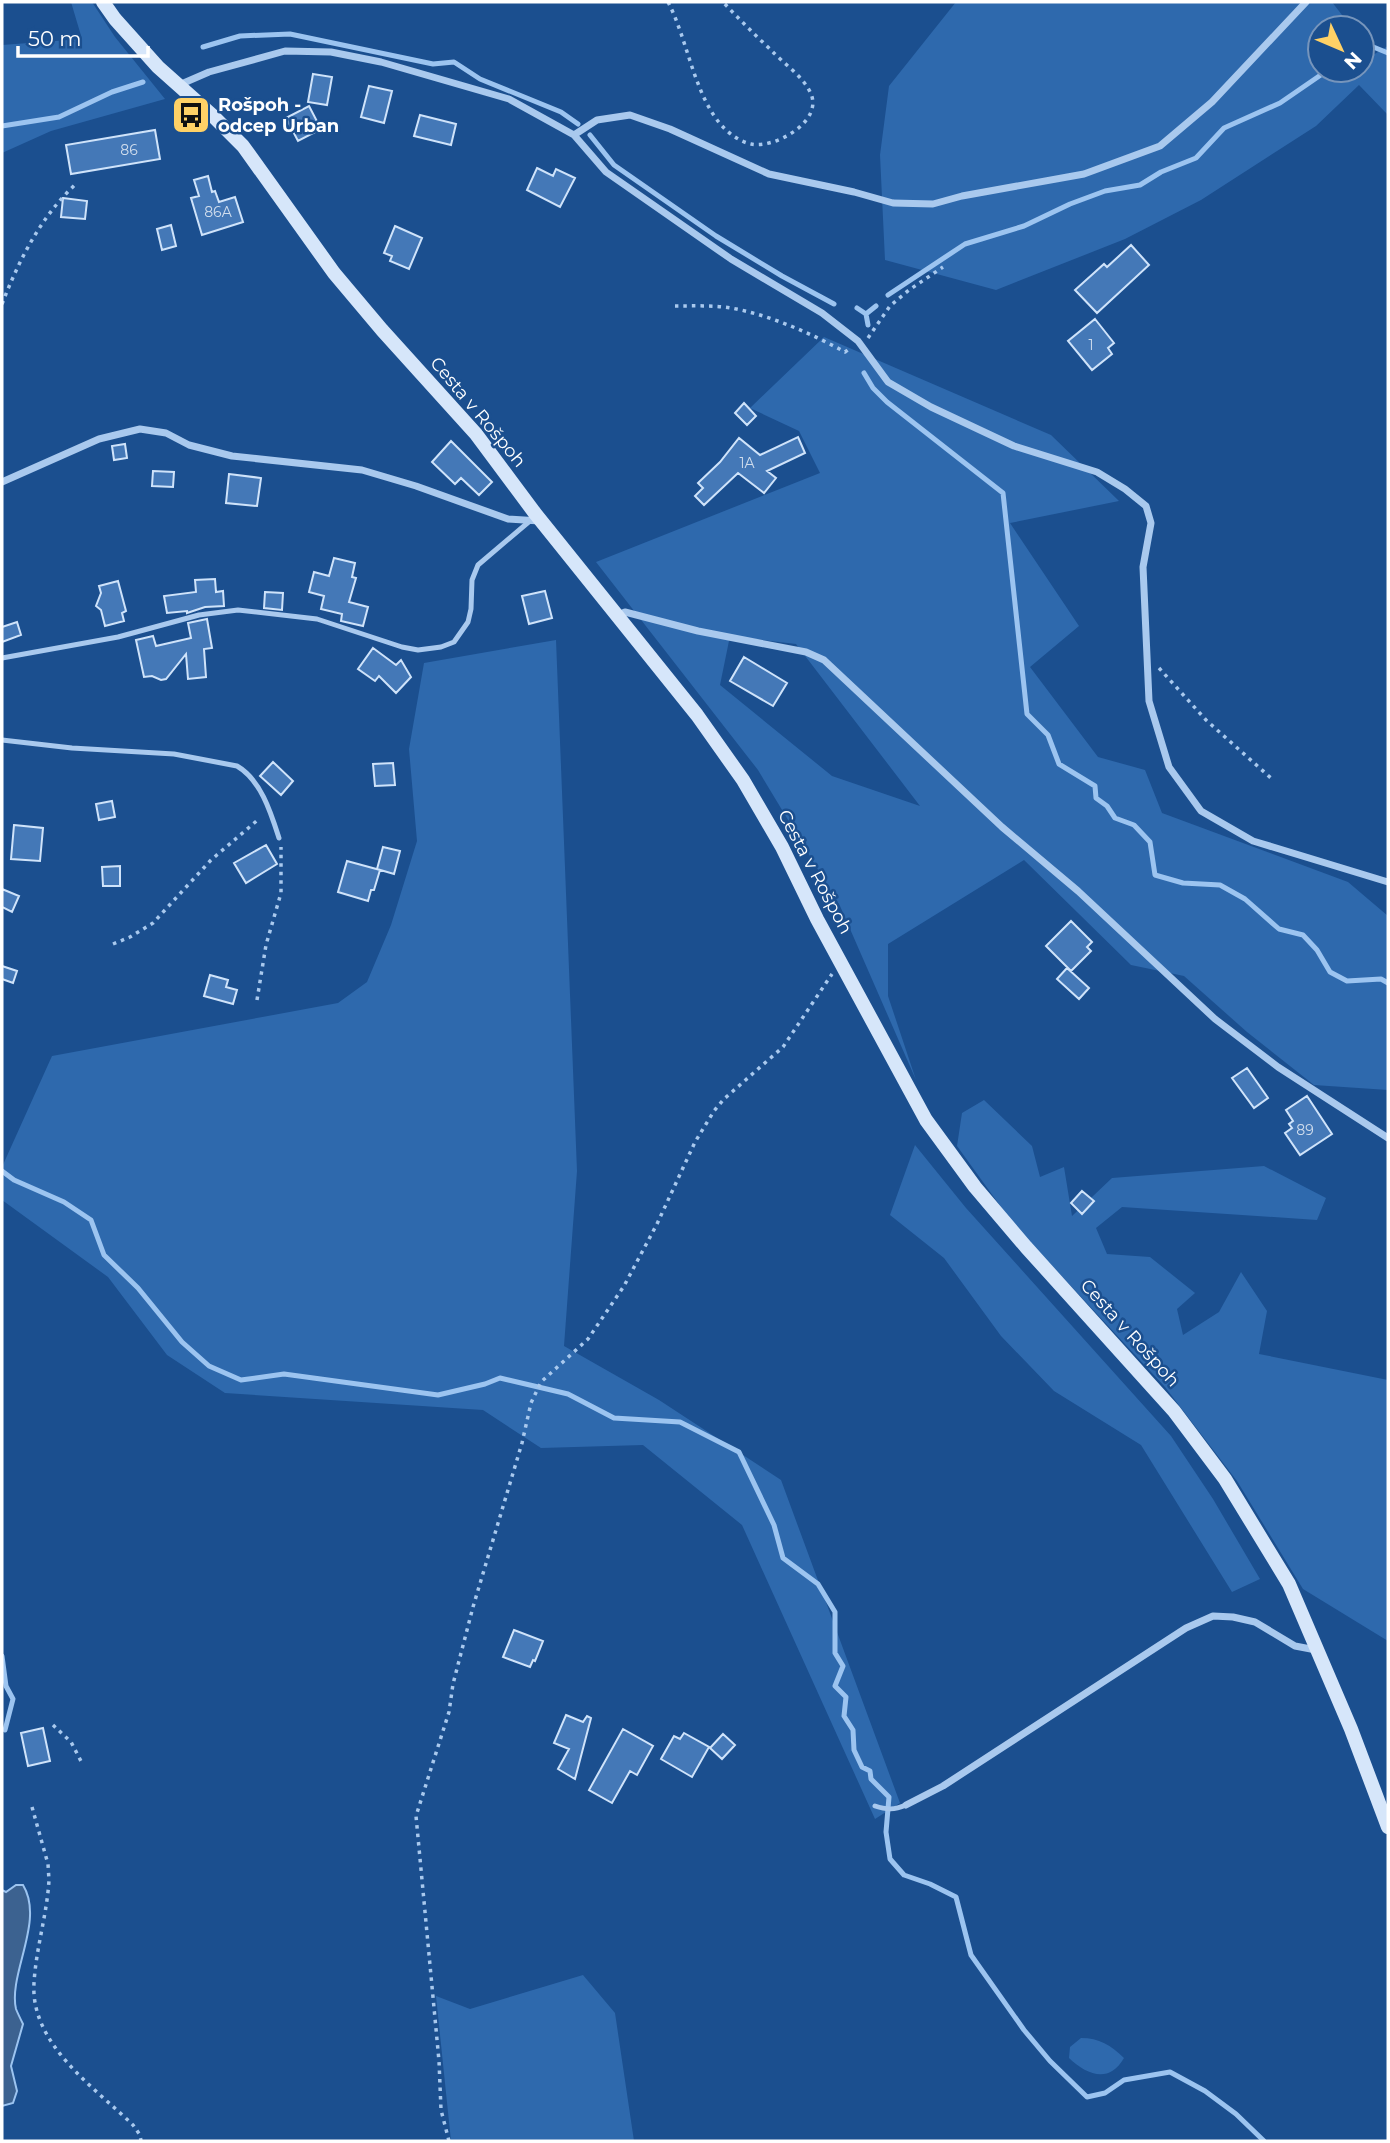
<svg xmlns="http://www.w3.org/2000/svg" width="1390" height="2143" font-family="Montserrat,sans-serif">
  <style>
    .green { fill: #2e69ad; fill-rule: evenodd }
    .water { fill: #3c6290; stroke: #9cc4f0; stroke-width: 2 }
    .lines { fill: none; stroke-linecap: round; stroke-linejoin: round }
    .stream { stroke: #9cc4f0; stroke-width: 5 }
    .building { fill: #4478b7; stroke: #cfe3fa; stroke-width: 2 }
    .path { stroke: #a9c9ee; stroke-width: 3.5; stroke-dasharray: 3.5 5; stroke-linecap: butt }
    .lane { stroke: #a9c9ee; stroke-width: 5 }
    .street { stroke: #a9c9ee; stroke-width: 7 }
    .secondary { stroke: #d6e6fa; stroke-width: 14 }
    .labels { text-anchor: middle; stroke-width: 5; stroke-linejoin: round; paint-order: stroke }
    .number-label { font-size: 14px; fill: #d0dded }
    .poi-label { font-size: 18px; font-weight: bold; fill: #fff; stroke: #1b4f8f; text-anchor: start }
    .street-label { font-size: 18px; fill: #fff; stroke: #1b4f8f }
  </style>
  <rect width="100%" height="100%" fill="#1b4f8f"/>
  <path class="green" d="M71,2H92L115,37L165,99L51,131L2,153V45L82,39Z
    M956,2H1332L1352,28H1320V70H1362V41L1373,55L1388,46V115L1359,85L1316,126L1201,200L1125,239L996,290L885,260L880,155L889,86Z
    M824,337L1051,435L1119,501L1010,523L1079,626L1030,667L1098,757L1145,770L1162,813L1348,882L1388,916V1090L1314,1085L1247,1032L1184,976L1131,965L1024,860L888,944V996L916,1080L840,906L758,770L596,562L820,473L799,431L750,408ZM730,636L796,644L920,806L832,776L720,685Z
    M556,640L577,1171L564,1346L659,1400L781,1480L900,1803L875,1819L742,1525L643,1445L541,1448L483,1410L225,1393L167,1355L108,1277L2,1200V1167L52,1056L338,1003L367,982L391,925L417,841L409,749L424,663Z
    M984,1100L1032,1146L1040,1177L1064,1167L1072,1216L1112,1178L1264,1166L1326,1198L1317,1220L1122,1207L1096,1228L1107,1254L1150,1257L1195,1293L1177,1309L1183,1335L1219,1312L1241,1272L1267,1311L1259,1354L1388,1380V1641L1303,1589L1237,1481L1165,1387L1014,1225L957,1146L962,1113Z
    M915,1145L966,1208L1171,1436L1213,1499L1260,1579L1232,1592L1141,1445L1054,1391L1001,1336L944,1258L890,1215Z
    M583,1975L615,2013L634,2141H451L436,1996L470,2009Z
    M1081,2038C1099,2038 1111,2045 1124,2058C1109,2084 1087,2075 1069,2058L1070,2047Z"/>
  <path class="water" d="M16,1885H23C45,1921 8,1974 16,2009C18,2014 21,2020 23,2024L11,2066L17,2091L13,2103L2,2106V1890L6,1892Z"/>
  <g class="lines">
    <path class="stream" d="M203,47L240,36L290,34L433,64L454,62L480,79L561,112L578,124
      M1362,47L1366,44L1388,53
      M2,126L59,117L112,92L143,82
      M590,135L614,165L716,236L782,276L834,304
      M888,295L965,244L1024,226L1070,204L1105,191L1140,185L1161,172L1196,158L1224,128L1280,103L1328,70
      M857,308L866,314L868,325
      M866,314L876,306
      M864,373L873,388L887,402L1003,493L1027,714L1048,735L1059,764L1095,786L1096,798L1107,806L1115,818L1134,825L1150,842L1155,875L1183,883L1220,885L1245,899L1279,929L1303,935L1317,950L1330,972L1347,981L1381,979L1388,983
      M2,1171L14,1180L64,1202L91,1220L104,1255L138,1288L182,1342L209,1366L241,1380L284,1374L438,1395L485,1384L500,1378L568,1394L614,1418L680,1422L739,1452L774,1525L783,1558L818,1584L835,1612V1653L843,1666L835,1686L846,1697L844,1716L853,1730L854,1750L862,1767L870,1771L871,1779L889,1797L886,1832L890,1859L904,1875L930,1884L956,1897L971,1955L1024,2030L1050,2061L1087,2097L1105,2093L1124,2080L1170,2072L1205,2091L1236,2114L1264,2141
      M2,1656L6,1686L13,1699L5,1730"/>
  </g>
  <path class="building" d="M313,74L332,77L327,105L308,102Z
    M369,86L392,91L384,123L361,117Z
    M309,106L321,129L298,141L286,118Z
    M420,115L456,124L451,145L414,136Z
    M155,130L160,159L71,174L66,145Z
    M537,168L553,176L556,169L575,178L560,207L527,190Z
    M208,176L212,192L215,191L219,202L235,197L243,222L202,235L191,198L199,196L194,180Z
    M63,198L87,201L85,219L61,217Z
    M171,225L176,246L162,250L157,229Z
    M395,226L422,238L409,269L390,261L392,256L384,253Z
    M1131,245L1149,265L1097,313L1075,290L1104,264L1107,267Z
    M1095,319L1114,343L1108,348L1112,354L1092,370L1068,341Z
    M744,403L756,416L747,425L735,413Z
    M798,437L805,453L767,471L776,478L764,493L738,473L704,505L695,496L703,488L698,483L720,462L739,438L760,455Z
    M451,441L492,482L479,495L461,478L455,484L432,462Z
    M125,444L127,458L114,460L112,446Z
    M153,471L174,472L173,487L152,486Z
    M229,474L261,478L257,506L226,503Z
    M334,558L355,563L352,577L356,578L349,602L368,607L363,626L341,621L342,614L321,609L324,596L309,592L314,572L329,576Z
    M215,579L216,592L223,591L224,606L205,607L187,613V611L167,613L164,596L196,592L195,580Z
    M118,581L126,611L122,613L124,621L105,626L101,610L96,606L101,593L99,586Z
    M545,591L552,618L529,624L522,596Z
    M265,592L283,593L282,610L264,608Z
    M207,619L212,648L204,649L206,677L188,679L186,654L166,679L161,680L152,676L144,677L136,640L153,636L156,646L191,638L188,623Z
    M17,622L21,635L2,642V627Z
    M373,648L396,665L401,660L411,677L396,693L379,676L375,681L358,669Z
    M744,657L787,683L773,706L730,681Z
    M273,762L293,781L281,795L260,776Z
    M393,763L395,785L375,786L373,764Z
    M112,801L115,817L99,820L96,804Z
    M14,825L43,828L40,861L11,859Z
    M266,845L277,864L246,883L234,863Z
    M383,847L400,851L394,874L377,869Z
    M347,861L380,870L374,890H371L368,901L338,892Z
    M120,866V886H103L102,867Z
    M2,889L19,896L12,912L2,907Z
    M1071,921L1092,942L1087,947L1091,951L1071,971L1046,946Z
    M2,966L17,971L13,983L2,979Z
    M1067,968L1089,988L1079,999L1057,979Z
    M210,975L228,980L226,987L237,990L233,1004L204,996Z
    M1247,1068L1268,1098L1254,1108L1232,1078Z
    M1307,1096L1332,1134L1300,1155L1285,1133L1292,1128L1289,1124L1293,1121L1286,1110Z
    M1082,1191L1094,1201L1082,1214L1071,1203Z
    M514,1630L543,1641L535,1661L533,1660L530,1667L503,1657Z
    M566,1715L583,1722L587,1716L591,1718L575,1779L558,1769L569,1749L554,1743Z
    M43,1728L50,1761L28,1766L21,1733Z
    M623,1729L653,1746L637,1775L630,1771L612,1803L589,1790Z
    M684,1733L709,1747L692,1777L661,1759L674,1736L680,1739Z
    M723,1734L735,1745L722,1759L710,1748Z"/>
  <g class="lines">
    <path class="path" d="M668,2C688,40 694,97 724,128C731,135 741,142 751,144C774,149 823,122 811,94C804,77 784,64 772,51C755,35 739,19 723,2
      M2,304C19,260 41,216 77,183
      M675,306C693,306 713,305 731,308C770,315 810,333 845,352L849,349
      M868,338L890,306L909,290L943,267
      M1159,668L1206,720L1272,779
      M113,944L130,937L153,923L211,860L260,818
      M257,1000L266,945L281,893V847
      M53,1725L71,1742L82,1763
      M32,1807L48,1864L49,1880C47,1915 36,1948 34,1983C30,2044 94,2087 133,2125L140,2135L141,2141
      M449,2141L441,2110L439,2061L416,1816L449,1712L453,1684L473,1607L522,1443L531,1403L541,1382L588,1339L624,1286L657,1224L695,1142L714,1111L724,1099L783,1047L832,974"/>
    <path class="lane" d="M2,658L118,637L199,615L238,610L317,619L402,647L418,650L441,647L454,642L468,622L471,609L472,580L478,565L531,520
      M2,740L72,748L174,754L237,766C261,780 271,813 279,838
      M875,1806C887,1810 894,1810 906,1805"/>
    <path class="street" d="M179,85L209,72L285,51L331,52L381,62L509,99L574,135L606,172L731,259L822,313L858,341L888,382L931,407L1014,446L1097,472L1125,489L1146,506L1151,523L1143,567L1149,701L1169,767L1201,811L1253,841L1388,882
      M574,135L597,120L630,115L670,129L769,174L854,192L893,203L933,204L962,196L1084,174L1160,146L1212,102L1306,2
      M2,482L99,439L140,429L166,433L189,445L232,456L362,470L416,486L508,519L540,521
      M618,615L625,612L698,631L806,652L824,660L1002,827L1078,891L1215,1019L1278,1067L1388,1138
      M906,1805L943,1786L1186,1628L1213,1616L1233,1617L1255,1622L1295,1646L1316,1650"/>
    <path class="secondary" d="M103,2L115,19L158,67L213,116L243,146L334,273L382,330L476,434L534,512L697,715L743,780L782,847L817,919L926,1120L975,1187L1026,1247L1174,1411L1225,1479L1289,1584L1351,1729L1388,1827"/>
  </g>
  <defs>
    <symbol id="bus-square" viewBox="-11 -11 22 22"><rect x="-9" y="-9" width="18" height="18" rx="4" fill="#ffd166" stroke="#1b4f8f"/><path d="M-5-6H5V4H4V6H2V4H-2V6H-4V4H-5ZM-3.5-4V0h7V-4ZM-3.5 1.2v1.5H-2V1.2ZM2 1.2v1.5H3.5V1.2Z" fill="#111"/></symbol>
  </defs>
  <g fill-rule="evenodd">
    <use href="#bus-square" x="169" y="93" width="44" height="44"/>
  </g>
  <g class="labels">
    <g class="number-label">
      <text x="129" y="155">86</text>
      <text x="218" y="217">86A</text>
      <text x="1091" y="350">1</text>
      <text x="747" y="468">1A</text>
      <text x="1305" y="1135">89</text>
    </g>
    <g class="poi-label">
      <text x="218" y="111">Rošpoh -<tspan x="218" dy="21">odcep Urban</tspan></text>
    </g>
    <g class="street-label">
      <text transform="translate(478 412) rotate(50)" y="6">Cesta v Rošpoh</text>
      <text transform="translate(815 872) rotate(62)" y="6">Cesta v Rošpoh</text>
      <text transform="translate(1130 1333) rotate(48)" y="6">Cesta v Rošpoh</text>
    </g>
  </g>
  <rect width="1390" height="2143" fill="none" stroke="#ffffff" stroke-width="7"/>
  <g transform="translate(1341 49) rotate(134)"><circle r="33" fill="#1b4f8f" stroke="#7695bc" stroke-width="2"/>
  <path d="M0-5L12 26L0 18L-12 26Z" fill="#ffd166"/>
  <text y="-10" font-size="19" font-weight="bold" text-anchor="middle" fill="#ffffff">N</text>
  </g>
  <path d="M18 46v10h130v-10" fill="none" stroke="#ffffff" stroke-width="3.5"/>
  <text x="28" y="46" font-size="21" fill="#ffffff" stroke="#1b4f8f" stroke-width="5" paint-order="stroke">50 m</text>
</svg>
